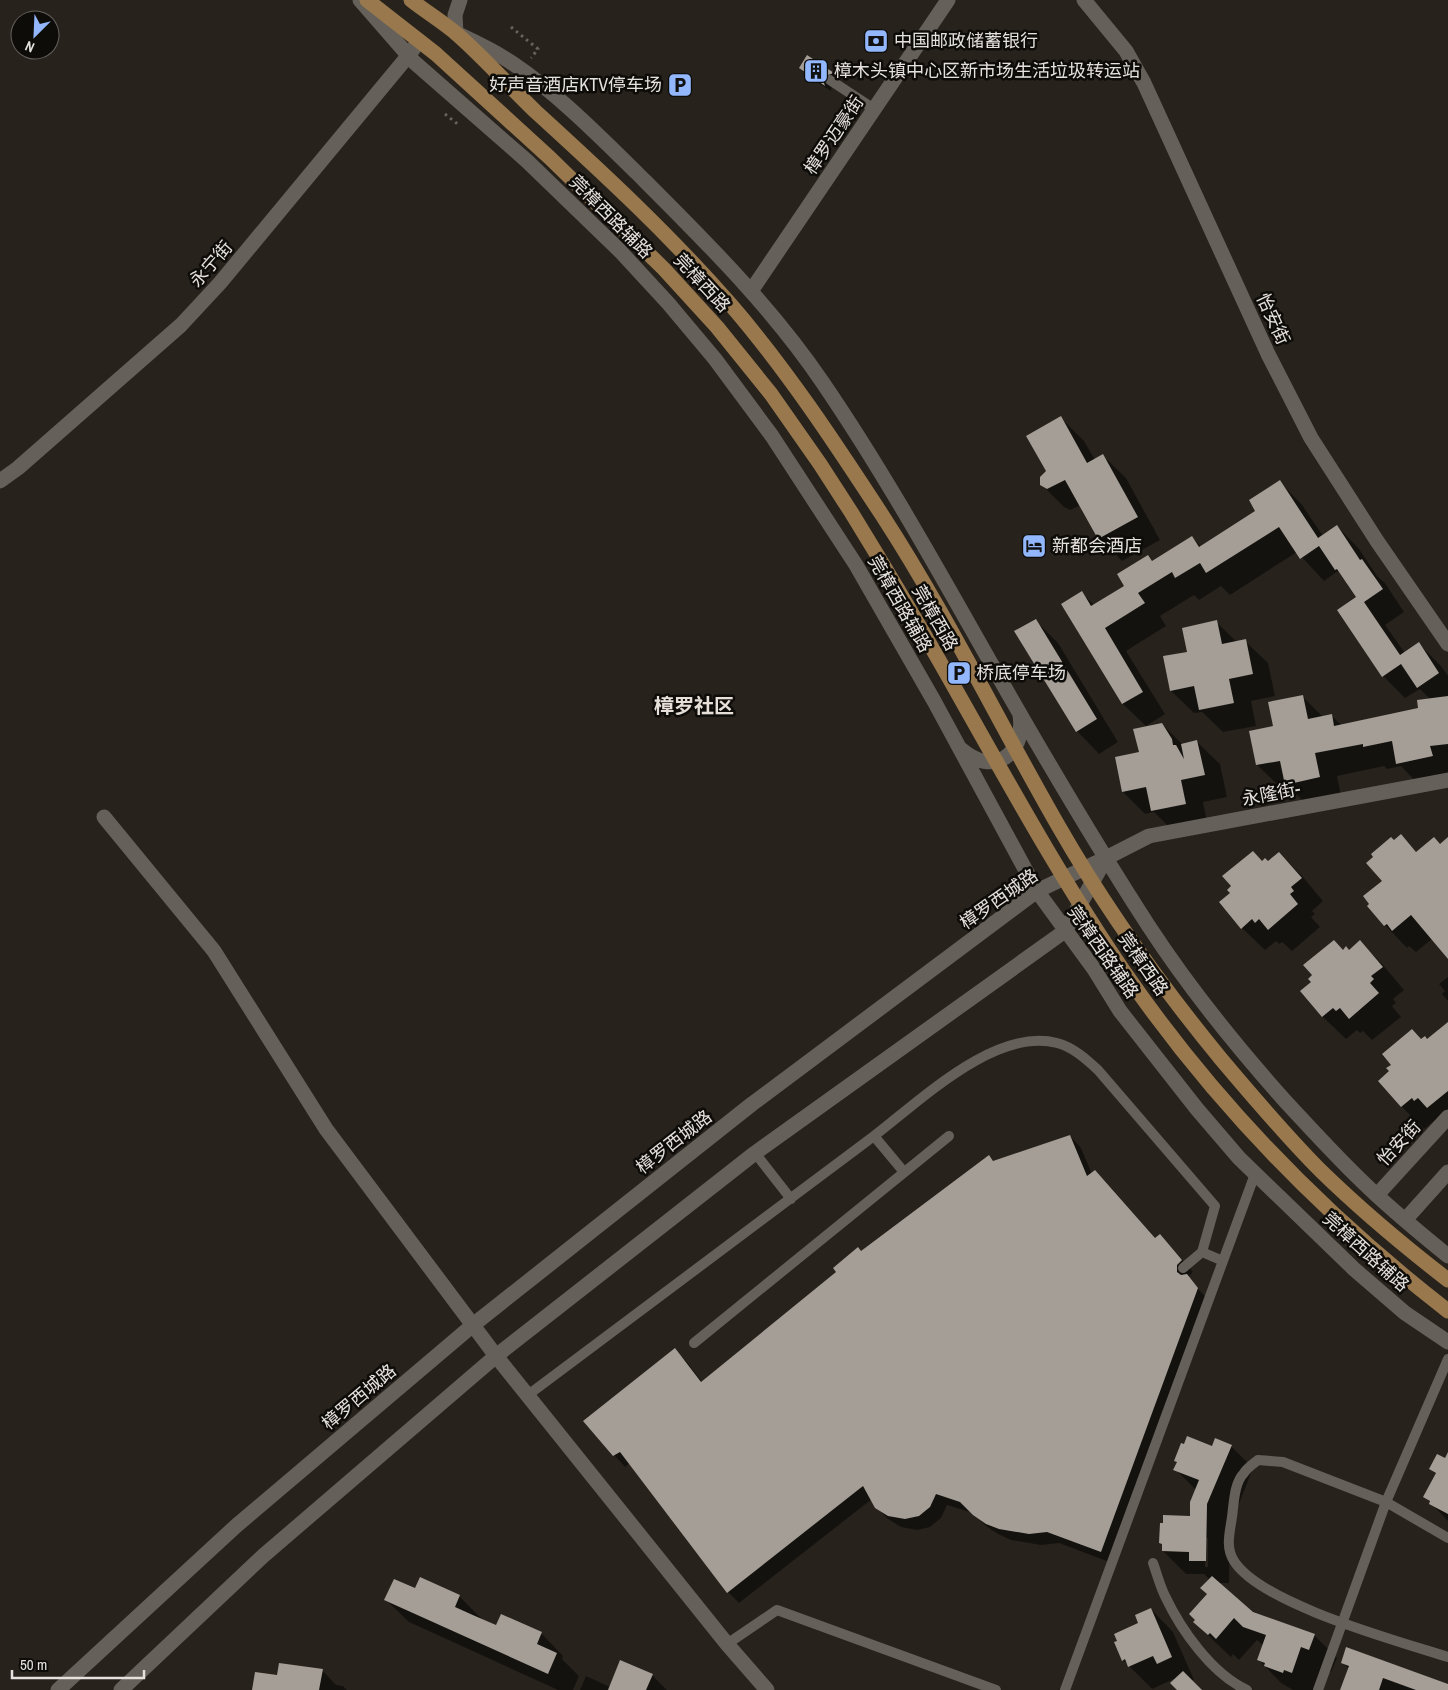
<svg xmlns="http://www.w3.org/2000/svg" width="1448" height="1690" font-family="'Archivo Narrow','Noto Sans SC',sans-serif">
  <style>
    .shadow { fill: #0007; fill-rule: evenodd }
    .building { fill: #a49e96 }
    .lines { fill: none; stroke-linecap: round; stroke-linejoin: round }
    .path { stroke: #68635e; stroke-width: 3; stroke-dasharray: 2.5 4; stroke-linecap: butt }
    .service { stroke: #656059; stroke-width: 10 }
    .minor { stroke: #656059; stroke-width: 15 }
    .tertiary { stroke: #656059; stroke-width: 15 }
    .secondary { stroke: #656059; stroke-width: 15 }
    .primary { stroke: #98784c; stroke-width: 15 }
    .labels { text-anchor: middle; stroke-width: 5; stroke-linejoin: round; paint-order: stroke }
    .poi-label { font-size: 18px; fill: #e5e1dd; stroke: #0e0c09; text-anchor: start }
    .street-label { font-size: 18px; fill: #e5e1dd; stroke: #0e0c09 }
    .quarter-label { font-size: 20px; font-weight: bold; fill: #e6e0d8; stroke: #0e0c09 }
  </style>
  <rect width="100%" height="100%" fill="#27221c"/>
  <path class="shadow" d="M807,57L833,74L839,80L832,83L831,91L807,76L800,68Z
    M1061,418L1084,441L1095,460L1103,456L1126,478L1160,540L1122,561L1099,538L1081,505L1070,510L1064,507L1041,484L1048,472Z
    M1280,482L1302,505L1323,536L1337,526L1359,549L1377,576L1385,583L1404,612L1385,625L1405,653L1419,644L1441,666L1448,676V780L1420,786L1401,766L1387,769L1384,766L1337,776L1342,800L1309,807L1288,786L1280,787L1257,765L1250,732L1274,727L1302,696L1323,717L1331,715L1341,725L1420,709L1430,699L1420,689L1405,698L1383,676L1357,598L1343,576L1338,571L1324,581L1297,552L1230,595L1221,586L1199,600L1194,595L1160,616L1166,626L1126,651L1165,714L1146,726L1123,704L1063,604L1082,593L1094,605L1126,586L1148,556L1153,562L1192,537L1201,547L1257,511Z
    M1035,620L1058,643L1118,742L1099,754L1077,731Z
    M1216,622L1237,642L1245,641L1268,663L1275,696L1251,701L1256,726L1223,732L1202,712L1194,713L1171,691L1188,653Z
    M1162,724L1183,745L1197,742L1220,764L1227,797L1203,802L1208,827L1175,833L1154,812L1145,814L1123,792L1140,753Z
    M1401,836L1417,853L1441,845L1448,848V958L1432,939L1416,952L1409,946L1407,948L1385,925L1384,881L1394,841Z
    M1279,853L1302,876L1323,901L1312,911L1315,914L1311,917L1320,927L1292,951L1282,942L1279,944L1276,941L1265,950L1242,928L1262,862H1269Z
    M1360,942L1383,965L1404,990L1393,999L1396,1003L1392,1006L1401,1017L1372,1040L1363,1031L1360,1033L1357,1030L1346,1039L1323,1017L1302,991L1343,951H1350Z
    M1448,977V1001L1442,994L1445,991L1439,984Z
    M1421,1040L1448,1041V1127L1435,1120L1424,1129L1401,1106Z
    M1070,1136L1081,1148L1092,1174L1095,1171L1106,1182L1156,1239L1160,1236L1171,1247L1193,1272L1188,1277L1208,1300L1112,1563L1059,1543L1041,1545L1011,1540L998,1534L986,1526L973,1513L947,1505L941,1518L930,1527L917,1530L901,1527L888,1519L876,1507L872,1499L739,1603L728,1592L630,1463L625,1467L614,1455L674,1350L686,1361L702,1382L862,1252L989,1156L994,1162Z
    M1231,1446L1253,1468L1230,1527L1229,1583H1218L1252,1613L1314,1635L1337,1658L1331,1672L1323,1669L1316,1690H1293L1281,1683L1259,1660L1264,1646L1257,1640L1239,1660L1233,1654L1231,1657L1217,1644L1195,1622L1208,1594L1210,1580L1204,1574H1186L1163,1551V1545L1161,1543L1191,1517L1196,1490L1175,1469L1178,1463L1175,1461L1213,1448ZM1206,1538H1208V1567H1205Z
    M1448,1462V1521L1425,1497L1437,1475L1430,1469Z
    M415,1590L459,1596L482,1619L497,1627L541,1633L563,1656L562,1659L579,1676L573,1690H558L409,1622L386,1600Z
    M1151,1609L1173,1632L1194,1680L1191,1681L1200,1690H1176L1178,1689L1176,1678L1152,1689L1123,1660L1140,1624Z
    M1342,1662L1448,1685V1690H1341L1349,1669Z
    M322,1670L336,1685L343,1686L347,1690H254L278,1677Z
    M652,1675L667,1690H580L586,1676L610,1687Z"/>
  <path class="building" d="M807,55L834,73L825,76L823,80L825,86L799,68Z
    M1061,416L1087,463L1103,454L1138,517L1098,539L1065,480L1047,489L1040,485V477L1046,471L1026,436Z
    M1280,480L1318,538L1337,525L1360,560L1362,559L1383,589L1364,602L1400,655L1419,642L1439,673L1417,688L1401,664L1382,677L1337,610L1356,597L1337,569L1335,570L1319,546L1300,559L1279,527L1206,573L1200,563L1175,578L1172,572L1138,593L1145,603L1105,628L1143,692L1122,704L1061,604L1082,591L1091,606L1124,586L1117,574L1148,555L1152,561L1192,536L1199,547L1255,511L1249,500Z
    M1036,619L1097,719L1076,732L1014,631Z
    M1217,620L1222,644L1246,639L1253,674L1229,679L1234,703L1199,710L1194,686L1170,691L1163,656L1187,652L1182,628Z
    M1303,695L1308,719L1332,714L1334,726L1418,708L1417,700L1448,696V744L1430,746L1433,756L1396,764L1392,741L1363,747V744L1315,753L1320,777L1285,785L1280,761L1256,765L1249,731L1273,726L1268,702Z
    M1162,723L1172,739L1173,745H1176L1184,759L1181,744L1197,740L1205,775L1181,780L1186,804L1151,811L1146,787L1122,792L1115,757L1139,752L1133,729Z
    M1401,834L1416,852L1434,837L1440,844L1448,837V959L1411,915L1392,931L1387,924L1384,926L1367,906L1369,904L1363,896L1382,881L1366,863L1373,857L1371,854L1391,837L1394,840Z
    M1253,851L1262,861L1265,858L1268,861L1279,852L1302,878L1291,887L1294,891L1290,894L1298,904L1268,930L1259,919L1255,923L1252,919L1241,929L1219,902L1230,893L1227,890L1231,886L1222,876Z
    M1334,940L1343,950L1346,946L1349,950L1360,940L1383,967L1371,976L1374,979L1370,983L1379,993L1349,1019L1340,1008L1336,1011L1333,1008L1322,1017L1300,991L1311,982L1308,979L1312,975L1303,965Z
    M1448,1022V1091L1427,1108L1418,1098L1414,1101L1412,1098L1401,1107L1378,1081L1389,1071L1386,1068L1391,1065L1382,1054L1412,1029L1421,1039L1425,1036L1427,1039Z
    M1070,1135L1087,1176L1095,1170L1155,1238L1160,1234L1182,1260L1177,1265V1272L1181,1275L1187,1274L1198,1288L1101,1552L1047,1532L1029,1534L999,1529L986,1524L973,1515L960,1502L936,1494L930,1507L919,1516L905,1519L888,1516L875,1508L863,1486L727,1593L620,1452L613,1456L583,1421L675,1348L701,1382L836,1272L833,1268L858,1247L861,1251L989,1155L993,1161Z
    M1187,1436L1212,1446L1215,1438L1232,1445L1207,1504L1206,1561H1189V1552L1162,1551V1544L1159,1543L1160,1523H1163V1515L1190,1516V1502L1199,1480L1173,1470L1177,1462L1174,1461L1181,1443L1184,1444Z
    M1448,1452V1514L1429,1504L1430,1501L1423,1497L1436,1473L1429,1469L1437,1454L1445,1458Z
    M1212,1576L1253,1612L1315,1634L1309,1650L1301,1647L1292,1673L1284,1670L1283,1673L1264,1666L1265,1663L1257,1660L1266,1635L1243,1627L1234,1618L1216,1639L1210,1633L1208,1635L1193,1622L1195,1620L1189,1614L1207,1594L1200,1588Z
    M420,1577L460,1595L455,1607L475,1616L496,1625L501,1614L542,1632L537,1644L557,1653L548,1674L384,1600L394,1579L415,1588Z
    M1151,1608L1172,1657L1157,1664L1153,1656L1128,1667L1125,1659L1122,1661L1114,1642L1117,1641L1114,1634L1138,1623L1135,1615Z
    M1346,1647L1448,1684V1690H1416L1383,1678L1379,1690H1340L1349,1666L1341,1663Z
    M620,1660L653,1674L646,1690H608Z
    M279,1663L323,1669L319,1690H252L255,1672L277,1675Z
    M1183,1671L1202,1690H1177L1170,1683Z"/>
  <g class="lines">
    <path class="path" d="M511,27L538,49L531,58
      M445,114L460,126"/>
    <path class="service" d="M830,80L874,109
      M755,1153L791,1199
      M904,1172L874,1136C920,1101 995,1027 1057,1043C1073,1047 1086,1059 1098,1070L1215,1206L1202,1252L1223,1261
      M1183,1268L1202,1252
      M694,1343L949,1136
      M528,1395L874,1136
      M1448,1538L1386,1502L1283,1462L1258,1460C1253,1464 1247,1468 1244,1473C1234,1483 1234,1503 1232,1517C1230,1532 1225,1547 1234,1561C1261,1604 1398,1641 1448,1657
      M1153,1563C1157,1574 1160,1586 1165,1596C1181,1630 1212,1674 1247,1690
      M727,1644L777,1610L996,1690
      M1065,1690L1255,1174
      M1318,1690L1386,1502L1448,1359"/>
    <path class="minor" d="M0,481L18,468L181,325L220,283L408,56L419,41
      M104,817L214,951L326,1129L496,1356L727,1644L767,1690
      M1106,858L1149,836L1448,780"/>
    <path class="tertiary" d="M1084,0L1126,51L1144,83L1268,354L1311,438L1377,541L1448,644
      M751,291L948,0
      M1377,1195L1448,1117
      M1405,1220L1448,1172"/>
    <path class="secondary" d="M360,0L414,62L527,161L620,251L668,303L715,359L772,436L856,565L934,701L1037,891L1094,969L1120,1011L1197,1109L1239,1158L1354,1269L1405,1313L1448,1342
      M460,0L455,15L456,33C475,42 495,51 512,63C558,94 598,135 638,174C704,240 771,306 823,383C885,474 938,570 992,665C1042,753 1093,840 1148,925C1189,988 1236,1046 1286,1102C1313,1131 1340,1161 1369,1188C1394,1212 1421,1234 1448,1256
      M961,749C992,777 1026,756 1020,715
      M58,1690L236,1526L473,1325L752,1104L1037,891L1106,858
      M121,1690L263,1556L496,1356L755,1153L1065,931L1106,858"/>
    <path class="primary" d="M367,0L436,54L550,158L664,269L717,327L771,394L820,464L851,512C883,564 914,616 944,669C1002,771 1058,875 1125,973C1214,1102 1324,1215 1448,1311
      M411,0C426,12 443,22 458,35C485,59 509,86 535,111C603,173 670,235 731,305C787,370 835,443 882,515C947,615 999,723 1059,827C1106,909 1161,986 1221,1059C1253,1097 1286,1136 1321,1171C1361,1210 1404,1246 1448,1280"/>
  </g>
  <defs>
    <symbol id="bank-square" viewBox="-11 -11 22 22"><rect x="-9" y="-9" width="18" height="18" rx="4" fill="#93b7fd" stroke="#0e0c09"/><path d="M-6-4H6V4H-6ZM0-2.3a2.3 2.3 0 1 0 0 4.6a2.3 2.3 0 1 0 0-4.6Z" fill="#111"/></symbol>
    <symbol id="building-square" viewBox="-11 -11 22 22"><rect x="-9" y="-9" width="18" height="18" rx="4" fill="#93b7fd" stroke="#0e0c09"/><path d="M-4-6H4V6H1V3H-1V6H-4ZM-2.5-4.3h1.7v1.8h-1.7ZM.8-4.3h1.7v1.8H.8ZM-2.5-1h1.7V.8h-1.7ZM.8-1h1.7V.8H.8Z" fill="#111"/></symbol>
    <symbol id="parking-square" viewBox="-11 -11 22 22"><rect x="-9" y="-9" width="18" height="18" rx="4" fill="#93b7fd" stroke="#0e0c09"/><path d="M-3.5-5.5H1a3.5 3.5 0 0 1 0 7H-1V5.5H-3.5ZM-1-3.4V-.6H.8a1.4 1.4 0 0 0 0-2.8Z" fill="#111"/></symbol>
    <symbol id="hotel-square" viewBox="-11 -11 22 22"><rect x="-9" y="-9" width="18" height="18" rx="4" fill="#93b7fd" stroke="#0e0c09"/><path d="M-6-4.5h1.5V1H6V5H4.5V3h-9V5H-6ZM-4 0a1.8 1.8 0 1 1 3.6 0ZM.5 0V-2.5h3Q6-2.5 6 0Z" fill="#111"/></symbol>
  </defs>
  <g fill-rule="evenodd">
    <use href="#bank-square" x="862" y="27" width="28" height="28"/>
    <use href="#building-square" x="802" y="57" width="28" height="28"/>
    <use href="#parking-square" x="666" y="71" width="28" height="28"/>
    <use href="#hotel-square" x="1020" y="532" width="28" height="28"/>
    <use href="#parking-square" x="945" y="659" width="28" height="28"/>
  </g>
  <g class="labels">
    <g class="poi-label">
      <text x="894" y="47">中国邮政储蓄银行</text>
      <text x="834" y="77">樟木头镇中心区新市场生活垃圾转运站</text>
      <text x="662" y="91" text-anchor="end">好声音酒店KTV停车场</text>
      <text x="1052" y="552">新都会酒店</text>
      <text x="976" y="679">桥底停车场</text>
    </g>
    <g class="street-label">
      <text transform="translate(834 135) rotate(-56)" y="6">樟罗迈豪街</text>
      <text transform="translate(611 217) rotate(45)" y="6">莞樟西路辅路</text>
      <text transform="translate(211 264) rotate(-49)" y="6">永宁街</text>
      <text transform="translate(702 283) rotate(47)" y="6">莞樟西路</text>
      <text transform="translate(1273 319) rotate(65)" y="6">怡安街</text>
      <text transform="translate(900 604) rotate(60)" y="6">莞樟西路辅路</text>
      <text transform="translate(935 618) rotate(60)" y="6">莞樟西路</text>
      <text transform="translate(1271 794) rotate(-11)" y="6">永隆街-</text>
      <text transform="translate(999 899) rotate(-35)" y="6">樟罗西城路</text>
      <text transform="translate(1103 952) rotate(55)" y="6">莞樟西路辅路</text>
      <text transform="translate(1143 964) rotate(55)" y="6">莞樟西路</text>
      <text transform="translate(674 1142) rotate(-38)" y="6">樟罗西城路</text>
      <text transform="translate(1399 1143) rotate(-47)" y="6">怡安街</text>
      <text transform="translate(1366 1252) rotate(42)" y="6">莞樟西路辅路</text>
      <text transform="translate(359 1397) rotate(-40)" y="6">樟罗西城路</text>
    </g>
    <g class="quarter-label">
      <text x="694" y="713">樟罗社区</text>
    </g>
  </g>
  <g transform="translate(35 35) rotate(204)"><circle r="24" fill="#0e0c09" stroke="#64615e"/>
  <path d="M0-4L9 19L0 12L-9 19Z" fill="#93b7fd"/>
  <text y="-8" font-size="14" font-weight="bold" text-anchor="middle" fill="#e5e1dd">N</text>
  </g>
  <path d="M12 1670v8h132v-8" fill="none" stroke="#e5e1dd" stroke-width="2.5"/>
  <text x="20" y="1670" font-size="15" fill="#e5e1dd" stroke="#0e0c09" stroke-width="4" paint-order="stroke">50 m</text>
</svg>
